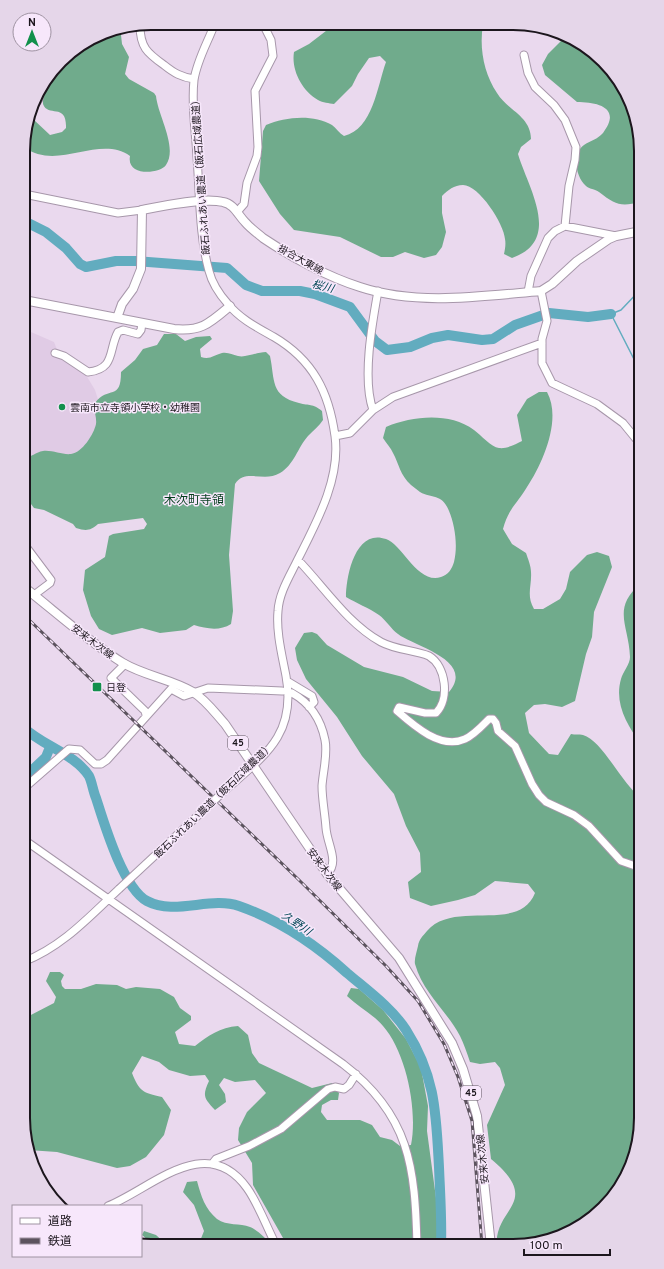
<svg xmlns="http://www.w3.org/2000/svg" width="664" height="1269" font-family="Overpass,'Noto Sans JP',sans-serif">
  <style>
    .built { fill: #e0cbe5 }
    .forest { fill: #70ab8c }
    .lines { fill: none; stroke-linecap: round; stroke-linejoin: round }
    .stream { stroke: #62acbf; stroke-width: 1.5 }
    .river { stroke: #62acbf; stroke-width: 10 }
    .minor-casing { stroke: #a797aa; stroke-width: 9 }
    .major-casing { stroke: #a797aa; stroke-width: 10 }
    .minor { stroke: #fff; stroke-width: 7 }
    .major { stroke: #fff; stroke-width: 8 }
    .rail-casing { stroke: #5c535e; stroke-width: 3 }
    .rail { stroke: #f7e7fb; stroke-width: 1.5; stroke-dasharray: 4.5; stroke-linecap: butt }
    .minor-bridge-casing { stroke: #a797aa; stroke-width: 9; stroke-linecap: butt }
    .minor-bridge { stroke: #fff; stroke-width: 7 }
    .poi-dot { fill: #12904c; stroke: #f7e7fb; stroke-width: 1.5 }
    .labels { text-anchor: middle; stroke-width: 3; stroke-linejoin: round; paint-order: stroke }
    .shield { fill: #f7e7fb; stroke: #5e5560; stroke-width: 1 }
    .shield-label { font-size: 9px; font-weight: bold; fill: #1c161d }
    .street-label { font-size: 10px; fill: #1c161d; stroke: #f7e7fb }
    .poi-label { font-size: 10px; fill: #1c161d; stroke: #f7e7fb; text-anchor: start }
    .water-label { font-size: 11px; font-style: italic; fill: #004654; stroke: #f7e7fb }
    .quarter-label { font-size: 12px; fill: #043e1d; stroke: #f7e7fb }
    .rim { fill: none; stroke: #1c161d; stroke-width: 2 }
  </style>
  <rect width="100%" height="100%" fill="#ead9ee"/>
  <path class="built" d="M24,329L54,342L59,355L74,363L86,375L95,390L106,425L92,449L24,468Z"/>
  <path class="forest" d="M335,24L483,25C479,48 484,74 497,93C507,110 531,116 531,139L521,147L518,154C528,188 563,240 512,258L504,254C505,249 506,244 505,239C504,224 479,185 463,185C454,185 448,190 442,196V213L446,232L442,247L436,255L424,258L405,252L393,257H381L340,237L294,230L280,214L259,181L263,131L266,125C285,117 313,114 332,125C336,128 339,133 344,136C373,129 377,87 386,62L380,56L369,58L358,74L352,86L334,104C329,103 323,103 318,100C302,91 291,70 294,52L309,44Z
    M117,30L121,35L122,44L129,57L125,74L129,79L154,93L156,96C158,116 178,147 166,165C160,174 126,177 130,156C99,134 57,172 24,147V134L29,119H33L50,135L62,132L66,128C67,102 48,118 43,104V85L66,55L102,33Z
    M564,38L597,55L634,110L641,151V202C620,207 616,205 599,192C595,189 589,189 586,186C575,176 572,153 584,145C590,141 598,139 603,133C622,108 598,102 577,102L545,75L542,65L548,54Z
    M164,334H176L185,341L196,337L210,336L212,339L200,349L201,357C210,360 214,355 222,353C229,352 232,355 238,356C246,358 257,352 266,352L270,356C275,380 270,396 299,403C310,406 312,403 322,411L323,420C319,426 314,430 308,436C298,447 294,465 280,473C264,483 245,468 235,484L229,555L233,611L231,624C220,631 207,629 194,625L186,630L160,633L142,628L112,635L99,629L91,616L83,590L85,570L105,557L109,536L113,534L144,529L147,524L143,518L98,524C90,531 86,531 76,528L73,524L44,510L34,508L28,500L26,494L29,480L24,477V459C31,457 36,452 43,451C53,450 62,455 71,454C82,453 94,434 96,424C97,417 93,410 95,403C108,385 121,402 121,372L135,360L143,349L157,345Z
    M539,392H547C562,419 543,463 527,487C517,504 508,509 503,529L512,544L526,553C528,559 531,566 531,572C532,586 526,595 534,609H543L560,599L566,589L570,572L587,555L597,552L609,556L612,567L594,612L592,637L586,654L575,701L562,707L545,704L534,705L525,713L529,733L549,754L558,755L571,734C575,735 579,734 583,735C602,740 622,784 641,798V1127C638,1140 636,1156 631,1168C604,1224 557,1246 497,1246C493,1208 544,1203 491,1159L487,1125L505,1085L500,1068L495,1062L480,1064L470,1062C467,1053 464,1044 460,1036C447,1011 423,993 415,964C414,959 417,951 418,946C419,939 423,936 427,931C454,899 519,934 535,893L528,884L495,881L475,895L458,900L431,906L410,898L408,882L421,872L420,853L406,826L394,794L362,756L337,717L306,679L297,660L295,648L304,633L312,632L317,634L327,645L364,667L403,677L432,691L449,692C476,660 413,646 398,634C391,629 386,620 379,615C369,608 356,603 346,597C346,577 355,528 386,539C402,544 418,585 441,577C448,575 452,569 454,562C458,546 455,525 449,511C442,493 432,499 420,492C417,490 414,487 411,485C400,475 399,464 393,453C391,448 386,443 383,438L386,427C413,416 449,412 474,430C481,435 491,447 499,448C507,449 516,444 522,441L517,415L527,399Z
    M641,583V744C627,725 614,703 621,679C623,672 630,664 630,657C629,625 611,609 641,583Z
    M50,972H60L64,975L61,981L62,986L65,989H81L96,984L117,985L126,989L136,987L160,989L174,997L180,1008L191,1016V1020L175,1032L179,1044L195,1046C208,1036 220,1027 238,1026L248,1035L252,1053L259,1063L312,1088L332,1083L339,1093L338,1100H331L322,1105L321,1112L327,1120H360L372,1125L380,1137L392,1140L400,1146L411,1145C418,1110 406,1052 383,1026C373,1014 358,1007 347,996L351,988L359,989L383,1010L406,1039L421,1068L428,1106L427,1131L436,1198L438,1246L287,1245L253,1185L252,1163L238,1140L239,1128L247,1112L266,1093L255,1080L235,1082L224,1078L219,1085L225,1094L226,1102L215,1110C204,1098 202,1096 209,1081L205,1075L190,1076L169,1070L159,1062L142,1056L132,1073C139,1091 143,1093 162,1097L171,1110L164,1135L146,1157L130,1166L117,1168L57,1152L28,1150C24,1124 17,1094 27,1069C21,1053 21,1034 27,1017L54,1003L56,997L46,981Z
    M197,1181C201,1196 205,1209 217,1219C227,1226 240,1223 250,1227C256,1229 268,1240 271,1245H192L200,1241L204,1231L194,1205L183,1192L187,1182Z
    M144,1231L156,1235L167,1245H154L142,1235Z"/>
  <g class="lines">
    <path class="stream" d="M641,373L611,314L621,310L641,289"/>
    <path class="river" d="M24,221L46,232L66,248L80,264L86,267L116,261H135L227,268L246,285L262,291H300L315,294L350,307L375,341L387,350L410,347L432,338L448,335L482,340L493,339L515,325L549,313L588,317L611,314
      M23,727C43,746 75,754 89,776C92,782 93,791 96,798C104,823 123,888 147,901C175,916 210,896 239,906C279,920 316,945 347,973C367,990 392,1008 406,1030C436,1077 436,1114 439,1167C440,1193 442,1219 441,1246
      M23,779L46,757L50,747"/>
    <defs>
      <path id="minor" d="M215,23C208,42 197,60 194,80C191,106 196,133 197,158C200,195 199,235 209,271C212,283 220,295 228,304C240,319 258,328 274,337C313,360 329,392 335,436C341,480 315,525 296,563C288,579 279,594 278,611C276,632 282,655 286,676C297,737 262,757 221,794
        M140,25C140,47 147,53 164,65C174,73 181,77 194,79
        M524,55L528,73L535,87L554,105L565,120L576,147L575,160L569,186L565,226
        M31,111L39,99L40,89
        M24,194L118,213L142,210
        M237,212L244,204L247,183L257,156L258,147L255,91L273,56L271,40L263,24
        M541,291L547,321L542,339V363L552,383L597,404L623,423L641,445
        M528,292L531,276L548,238L555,231L565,226L616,236
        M55,353L64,356L88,372C116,369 108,350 118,332L123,330L138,334L141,330L142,323
        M373,410C362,379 372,324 378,291
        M335,436L350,433L373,410L393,397L542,343
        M24,544L51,580L50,583L34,595
        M298,560C325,588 347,623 381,642C396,650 414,650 429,656C446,666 450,699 436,713H425L399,707L397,711C414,726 441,750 465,739C474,735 482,726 489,719H493L496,723L498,731L515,746L532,784L539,795L546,802L574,815L589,826L621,861L641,868
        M125,664L111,678L145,711L146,715
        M287,681L312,696L314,702L309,707
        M292,693C310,703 321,720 325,740C328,754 323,771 322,786C322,799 325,814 326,828C327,844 340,862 327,874
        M23,789L69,749L80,750L95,764H101L107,760L171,689L184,696L208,688L282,691
        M23,839L343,1064C410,1115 415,1167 417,1246
        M23,962C62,947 89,917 119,889
        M212,1164L216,1159L249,1146L281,1129L328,1089L335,1087L344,1089L349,1085L356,1074
        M108,1206C151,1189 206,1131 247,1188C258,1203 267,1228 276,1245"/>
      <path id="major" d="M24,300L174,329C201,332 210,323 230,306
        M117,318L122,304L133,289L141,269L142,210C162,206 204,197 223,202C234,204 238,215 245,222C250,228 257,233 263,238C291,257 328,277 360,287C417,306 483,296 541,291L552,284L577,261L609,239L616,236L641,231
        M24,587C56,612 87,641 123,663C145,676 171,679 193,692C206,700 215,713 225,724L327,874L399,958L452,1043L463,1069L477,1116L491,1246"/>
    </defs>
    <use href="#minor" class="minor-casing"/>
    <use href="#major" class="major-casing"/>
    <use href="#minor" class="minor"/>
    <use href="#major" class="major"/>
    <defs>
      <path id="rail" d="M24,615L298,879L386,966L418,1001L444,1044L458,1077L472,1121L482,1246"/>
    </defs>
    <use href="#rail" class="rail-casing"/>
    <use href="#rail" class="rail"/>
    <defs>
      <path id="minor-bridge" d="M119,889L221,794"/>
    </defs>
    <use href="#minor-bridge" class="minor-bridge-casing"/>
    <use href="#minor-bridge" class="minor-bridge"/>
  </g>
  <g class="poi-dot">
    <circle cx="62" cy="407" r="4"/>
    <rect x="92" y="682" width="10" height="10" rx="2"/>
  </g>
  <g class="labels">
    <g class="shield">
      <rect x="228" y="736" width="20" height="14" rx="3"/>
      <rect x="461" y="1086" width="20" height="14" rx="3"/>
    </g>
    <g class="shield-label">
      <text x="238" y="746">45</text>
      <text x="471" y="1096">45</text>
    </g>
    <g class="street-label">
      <text transform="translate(200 175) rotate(-94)" y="4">飯石ふれあい農道（飯石広域農道）</text>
      <text transform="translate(301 259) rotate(29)" y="4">掛合大東線</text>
      <text transform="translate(93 641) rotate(37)" y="4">安来木次線</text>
      <text transform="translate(213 800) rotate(-44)" y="4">飯石ふれあい農道（飯石広域農道）</text>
      <text transform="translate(325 869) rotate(53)" y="4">安来木次線</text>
      <text transform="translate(482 1159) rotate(-96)" y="4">安来木次線</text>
    </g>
    <g class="poi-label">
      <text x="70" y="411">雲南市立寺領小学校・幼稚園</text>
      <text x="106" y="691">日登</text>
    </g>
    <g class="water-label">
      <text transform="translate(323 286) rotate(15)" y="4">桜川</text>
      <text transform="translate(297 923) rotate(34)" y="4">久野川</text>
    </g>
    <g class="quarter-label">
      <text x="194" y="504">木次町寺領</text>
    </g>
  </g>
  <path d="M0 0H664V1269H0ZM151 30H513A121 121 0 0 1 634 151V1118A121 121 0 0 1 513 1239H151A121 121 0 0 1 30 1118V151A121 121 0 0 1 151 30Z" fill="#e5d6e9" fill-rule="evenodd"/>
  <path class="rim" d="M151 30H513A121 121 0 0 1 634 151V1118A121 121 0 0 1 513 1239H151A121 121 0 0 1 30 1118V151A121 121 0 0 1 151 30Z"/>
  <rect x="12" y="1205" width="130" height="52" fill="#f7e7fb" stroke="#9f93a2"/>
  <rect x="20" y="1218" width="20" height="6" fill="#ffffff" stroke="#9f93a2"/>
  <text x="48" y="1225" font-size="12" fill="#1c161d">道路</text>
  <rect x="20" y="1238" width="20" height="6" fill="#5c535e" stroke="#9f93a2"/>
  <text x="48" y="1245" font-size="12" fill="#1c161d">鉄道</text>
  <g transform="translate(32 32)"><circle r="19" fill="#f7e7fb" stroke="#9f93a2"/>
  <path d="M0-3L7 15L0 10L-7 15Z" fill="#12904c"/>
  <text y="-6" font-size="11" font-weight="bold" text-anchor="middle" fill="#1c161d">N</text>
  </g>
  <path d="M524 1249v6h86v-6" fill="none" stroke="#1c161d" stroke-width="2"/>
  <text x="530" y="1249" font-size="12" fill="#1c161d" stroke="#f7e7fb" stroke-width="3" paint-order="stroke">100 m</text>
</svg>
